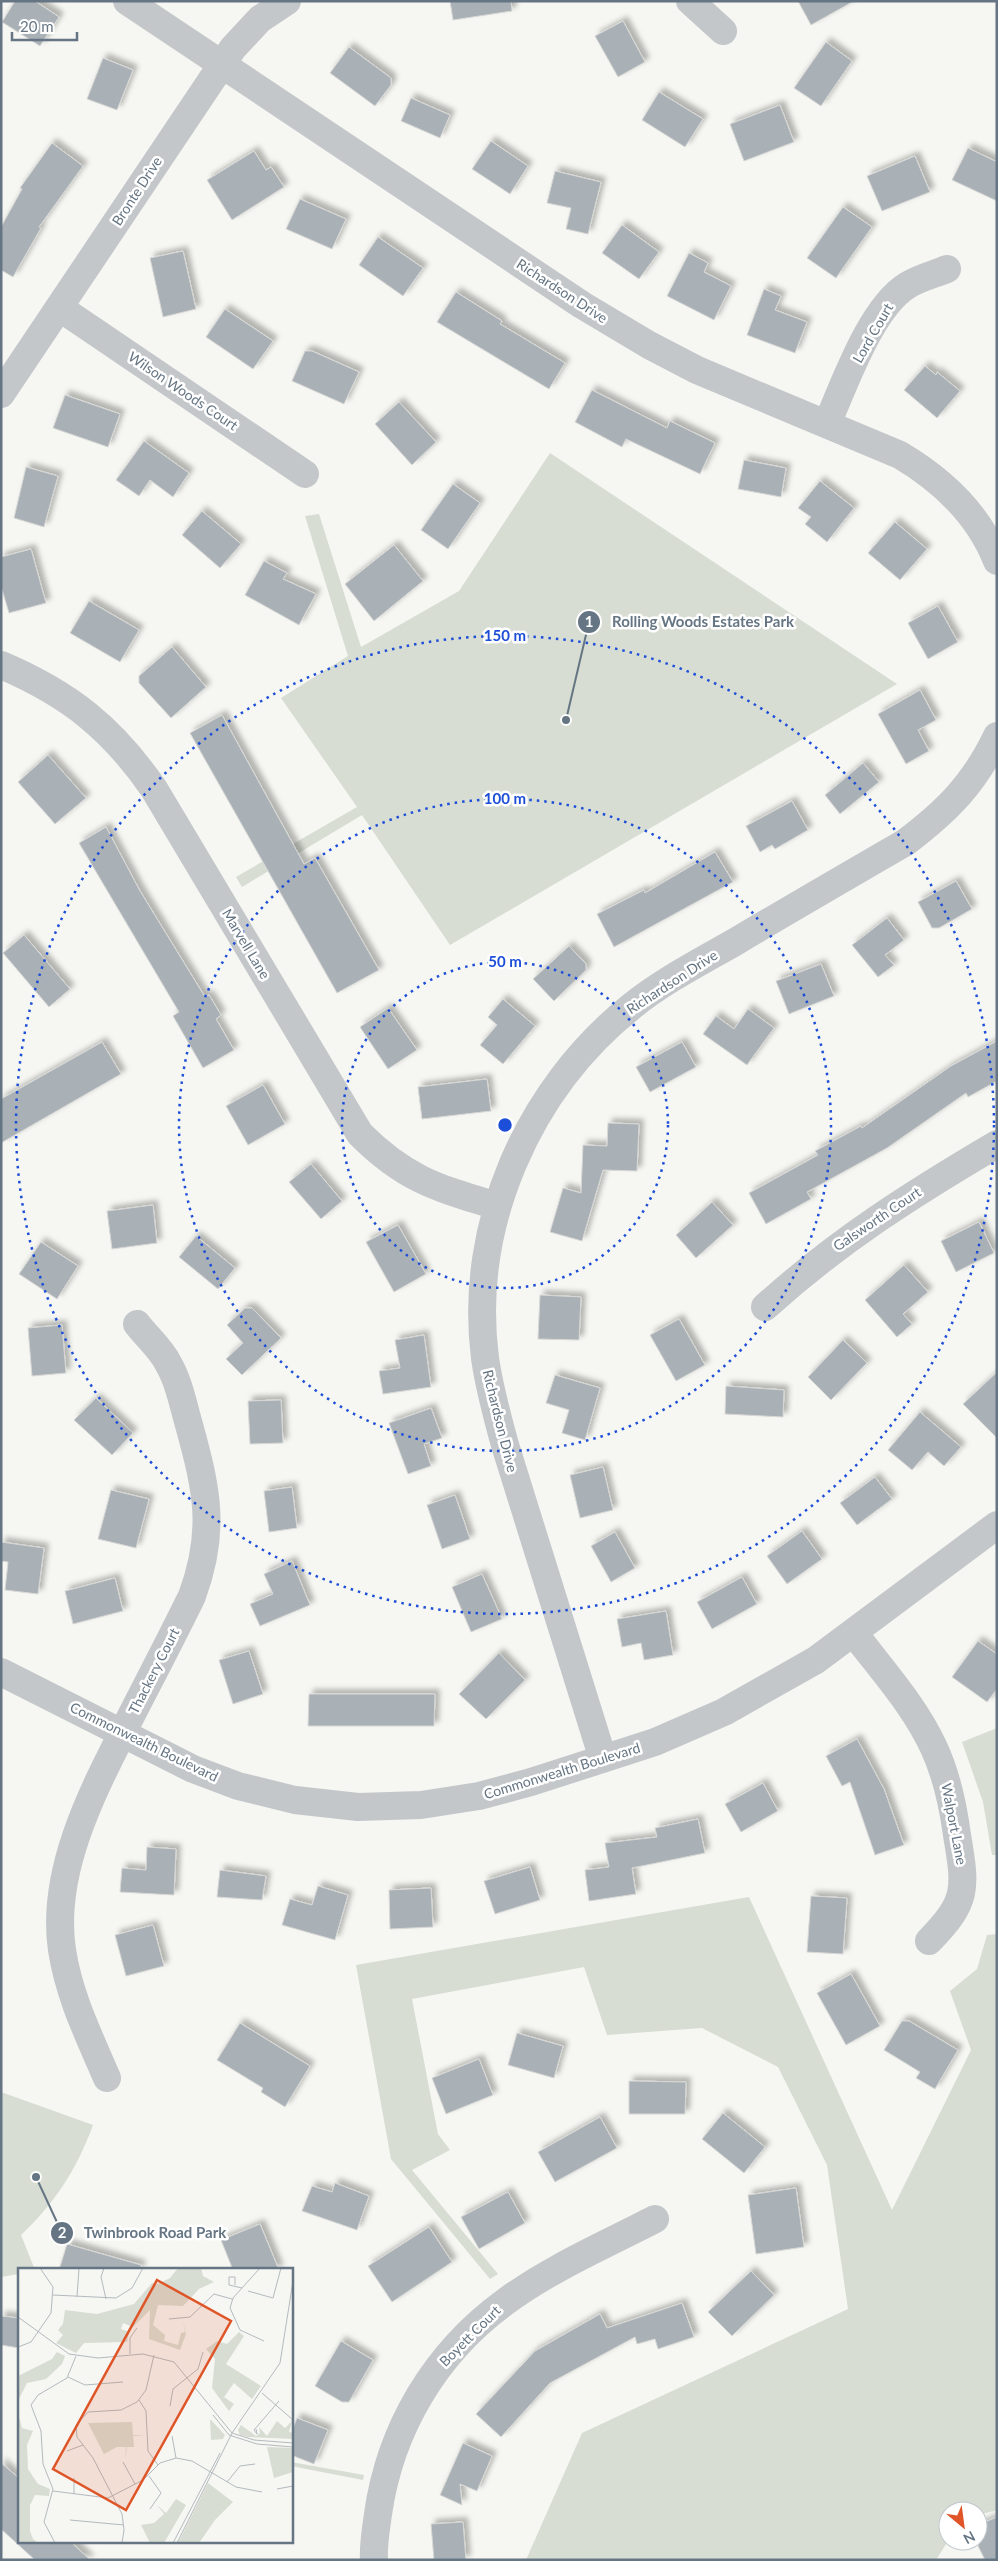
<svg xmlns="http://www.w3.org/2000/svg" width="998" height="2561" font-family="Lato,sans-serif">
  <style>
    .green { fill: #d7ddd3 }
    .building { fill: #a9b1b7; stroke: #d7d7d5; filter: url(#shadow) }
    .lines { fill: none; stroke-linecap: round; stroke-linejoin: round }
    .minor { stroke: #c3c7ca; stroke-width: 28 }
    .ring { fill: none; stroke: #1d4ed8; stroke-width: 2.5; stroke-dasharray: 2.5 5 }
    .labels { text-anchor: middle; stroke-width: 5; stroke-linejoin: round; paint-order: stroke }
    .street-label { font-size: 14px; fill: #657583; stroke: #fff }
    .inset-road { fill: none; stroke: #b3babf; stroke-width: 1 }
    .view { fill: #df5528; fill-opacity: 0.15; stroke: #df5528; stroke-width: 2.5 }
    .inset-edge { fill: none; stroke: #657583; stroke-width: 2.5 }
    .centre { fill: #1d4ed8; stroke: #fff; stroke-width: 2.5 }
    .ring-label { font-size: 15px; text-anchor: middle; font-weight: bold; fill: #1d4ed8; stroke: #fff; stroke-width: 5; stroke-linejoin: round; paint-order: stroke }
    .leader { fill: none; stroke: #657583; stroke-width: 2 }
    .callout-dot { fill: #657583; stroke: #fff; stroke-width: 2 }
    .mark-label { font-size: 15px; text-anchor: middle; font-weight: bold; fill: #fff }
    .callout-label { font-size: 15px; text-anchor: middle; font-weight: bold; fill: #657583; stroke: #fff; stroke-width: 5; stroke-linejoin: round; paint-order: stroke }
  </style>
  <defs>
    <filter id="shadow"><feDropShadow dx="4.5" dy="-4.5" stdDeviation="2.5" flood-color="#0004"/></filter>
  </defs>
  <rect width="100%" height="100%" fill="#f6f6f2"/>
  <path class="green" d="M550,453L897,684L450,945L362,815L242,887L236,877L357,807L281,698L348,656L305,516L319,514L361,647L459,591Z
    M997,1728V1855H992L983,1802L962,1742Z
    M749,1897L892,2210L971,2050L950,1991L977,1969L987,1935L997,1934V2510L978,2515V2511H948V2541L936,2560H526L582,2433L848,2309L827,2165L778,2067L702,2028L607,2035L584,1967L412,1999L438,2134L450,2150L412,2170L498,2274L490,2279L391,2159L356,1965Z
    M1,2092L93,2125C77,2169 55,2203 21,2235L35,2270H19V2274L1,2277Z
    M291,2462L364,2475L363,2480L291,2466Z"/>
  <path class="building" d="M15,1H35L59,17L40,46L2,22Z
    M450,1H511L512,11L453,20Z
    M798,1H854L811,25Z
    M623,21L645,62L618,77L595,36Z
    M826,42L852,61L821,106L794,88Z
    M349,47L391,78V85L375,106L330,73Z
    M103,58L133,70L117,110L87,99Z
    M659,92L703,119L685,147L642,120Z
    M411,98L450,115L440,138L401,121Z
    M780,105L794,142L744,161L730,124Z
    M491,141L528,166L510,194L472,169Z
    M52,143L83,166L39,227L41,228L13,277L1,270V227L22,189L20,188Z
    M968,148L997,162V201L952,180Z
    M254,151L266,170L271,167L284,187L232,220L207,180Z
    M915,156L930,192L882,211L867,176Z
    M555,171L601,182L588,234L566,229L571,208L547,203Z
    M300,199L346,219L332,249L286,229Z
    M843,207L872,227L836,278L807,258Z
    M622,225L659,252L639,279L602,253Z
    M378,237L423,268L403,296L359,265Z
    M183,251L196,309L163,317L150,258Z
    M689,253L708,263L704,272L731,286L714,320L667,296Z
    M764,289L781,296L775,310L807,322L795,353L747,335Z
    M456,292L502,321L500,324L565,363L549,389L437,322Z
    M225,309L273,341L253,369L206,337Z
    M305,351H312L359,372L344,404L292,381Z
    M925,366L936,375L937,372L960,391L937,418L904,390Z
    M592,390L667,428L670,421L715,443L700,474L626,439L622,447L575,422Z
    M65,395L120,414L108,447L53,428Z
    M399,402L436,442L412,465L375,424Z
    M144,441L189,473L173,497L150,480L139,496L116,480Z
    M744,460L786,468L781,497L738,489Z
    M26,467L58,476L44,527L14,518Z
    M820,481L854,508L827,542L805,524L811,517L798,508Z
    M453,484L480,503L448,549L421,530Z
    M202,511L241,544L220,568L182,535Z
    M895,522L927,549L900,580L868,553Z
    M394,545L423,581L374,621L345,584Z
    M31,549L46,603L9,613L1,586V557Z
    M264,561L287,573L283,579L316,594L299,625L245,595Z
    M89,601L139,630L120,662L70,633Z
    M938,606L958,642L928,659L908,623Z
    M172,647L206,687L171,718L139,683V676Z
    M920,690L936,720L918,730L929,751L906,764L878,714Z
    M222,715L304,864L315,858L379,970L337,993L190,733Z
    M48,755L86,798L55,824L18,782Z
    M863,763L879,782L840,814L825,795Z
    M792,801L808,830L775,849L772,845L760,852L746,826Z
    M106,827L140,891L205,997L209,995L221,1015L216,1019L234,1050L203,1068L173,1016L179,1012L79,843Z
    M715,852L733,882L614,947L597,914L644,890L645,893Z
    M956,881L972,909L939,928H932L918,902Z
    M887,918L904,940L885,955L894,965L878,977L852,945Z
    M24,935L70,989L49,1007L3,953Z
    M569,946L586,964V970L554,1001L533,979Z
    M821,964L834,996L789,1014L776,981Z
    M503,999L535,1026L503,1064L480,1045L497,1025L488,1017Z
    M388,1008L417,1050L388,1069L360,1027Z
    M748,1009L774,1028L747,1065L703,1034L716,1016L734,1029Z
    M997,1041V1081L968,1097L966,1093L887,1148L807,1192L811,1199L766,1224L749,1193L818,1155L815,1151L861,1126L862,1128L951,1066Z
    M102,1042L121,1074L1,1143V1099Z
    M682,1042L696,1067L650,1092L636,1067Z
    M487,1079L491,1111L422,1119L418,1087Z
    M263,1085L285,1124L248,1145L226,1106Z
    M608,1123L639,1124L637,1171L603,1170L582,1241L550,1232L563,1188L581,1193L583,1145L607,1146Z
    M311,1164L342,1201L321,1219L289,1182Z
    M712,1202L733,1225L696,1258L676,1235Z
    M153,1205L157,1243L112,1249L107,1211Z
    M979,1222L994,1253L956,1272L941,1241Z
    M398,1225L426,1274L394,1292L366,1242Z
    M196,1236L235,1268L218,1289L179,1257Z
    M41,1242L78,1266L57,1299L19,1274Z
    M904,1265L928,1292L903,1314L912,1324L897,1337L865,1300Z
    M540,1295L581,1297L579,1340L538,1339Z
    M245,1308H252L281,1338L242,1375L226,1359L243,1343L227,1325Z
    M679,1319L705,1365L676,1381L650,1335Z
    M62,1325L66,1373L32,1376L28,1328Z
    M424,1335L431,1387L383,1394L379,1371L400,1368L395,1340Z
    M843,1340L867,1363L831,1400L808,1377Z
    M997,1372V1438L963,1404Z
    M555,1375L600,1388L585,1440L562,1433L569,1410L546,1403Z
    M726,1386L784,1390L783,1417L725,1414Z
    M96,1398L133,1433L112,1455L74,1420Z
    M281,1400L283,1443L250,1444L248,1401Z
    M431,1408L442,1438L424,1444L431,1466L408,1474L389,1423Z
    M920,1412L961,1447L944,1466L928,1452L912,1470L888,1450Z
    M603,1467L613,1510L580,1518L570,1475Z
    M875,1477L892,1499L857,1525L840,1503Z
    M292,1487L297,1528L269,1532L264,1491Z
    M111,1490L149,1499L136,1548L98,1539Z
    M455,1495L470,1539L442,1549L427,1505Z
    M802,1531L822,1559L787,1584L767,1556Z
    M615,1532L635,1568L611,1582L591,1546Z
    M1,1542L44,1548L38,1594L5,1590L8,1562L1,1561Z
    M292,1561L310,1605L260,1626L250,1604L273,1594L264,1574Z
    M482,1574L502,1619L471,1632L452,1587Z
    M742,1577L757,1604L712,1629L697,1602Z
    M115,1578L123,1611L73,1624L65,1591Z
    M666,1611L673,1655L644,1660L641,1643L622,1647L617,1619Z
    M978,1641L997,1654V1689L987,1702L952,1677Z
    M249,1651L263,1694L233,1704L219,1660Z
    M499,1653L525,1680L486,1719L459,1694Z
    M309,1694H435L434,1726H308Z
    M857,1739L884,1789L904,1845L875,1855L850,1782L842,1786L826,1756Z
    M763,1783L778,1811L741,1832L725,1804Z
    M698,1819L705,1853L632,1868L636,1894L589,1901L585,1870L609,1867L605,1843L657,1837L655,1828Z
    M147,1847L176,1849L174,1895L120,1892L122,1868L146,1870Z
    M530,1867L540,1900L495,1914L484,1881Z
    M220,1870L266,1876L262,1900L217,1897Z
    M318,1886L348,1895L335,1940L282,1925L290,1899L312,1905Z
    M431,1888L433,1927L390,1929L389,1890Z
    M811,1896L847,1898L843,1954L807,1952Z
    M153,1925L164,1966L126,1976L115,1935Z
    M851,1974L880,2026L846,2045L817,1993Z
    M902,2021H909L958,2050L935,2089L916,2078L920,2072L884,2050Z
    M240,2023L310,2066L285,2107L261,2092L263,2088L217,2060Z
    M517,2033L563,2046L554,2078L508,2065Z
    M479,2059L493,2095L446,2114L432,2078Z
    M629,2081L686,2082L685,2114H629Z
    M723,2113L765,2147L744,2173L702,2139Z
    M600,2117L617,2148L555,2182L538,2152Z
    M335,2183L369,2196L357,2230L302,2211L312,2186L332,2192Z
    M796,2188L804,2247L756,2254L748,2195Z
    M508,2192L525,2223L479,2249L461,2217Z
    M260,2224L279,2270H233L221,2240Z
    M429,2227L452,2262L392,2302L368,2266Z
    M67,2244L141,2265L140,2270H59Z
    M751,2271L774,2295L732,2336L708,2312Z
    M682,2303L694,2337L658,2349L655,2339L637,2344L635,2337L550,2383L501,2437L476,2414L535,2351L600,2314L607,2328Z
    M1,2316L19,2318V2348L1,2345Z
    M341,2341L373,2360L349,2402H342L315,2386Z
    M297,2418L328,2430L314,2464L291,2455V2433Z
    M463,2443L492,2456L477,2491L460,2484L462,2505L440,2495Z
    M1,2463L19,2478V2542H71L90,2560H35L1,2529Z
    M997,2517V2560H985L978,2546V2525Z
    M463,2522L466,2560H434L431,2524Z"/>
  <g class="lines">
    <path class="minor" d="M127,1L582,305L649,345L697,370L900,455C942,480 979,515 997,561
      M690,1L723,31
      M60,308L305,474
      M1,394L233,48L260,19L287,1
      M827,424C844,385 871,307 908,285C919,278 935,274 947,269
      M1,665C69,694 112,728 154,789L360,1134C406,1180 438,1188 497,1206
      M765,1307C838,1241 912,1194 997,1144
      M854,1633C881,1669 915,1706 934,1748C947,1776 953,1805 957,1835C966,1889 968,1901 929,1941
      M1,1672L193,1769L238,1786L295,1800L358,1807L421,1805L479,1796L531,1782L655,1742L724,1712L816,1660L997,1525
      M603,1759L505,1445C497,1416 489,1387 485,1358C468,1225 528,1089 632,1006C663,981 700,962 735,942C792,908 849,875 906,842C948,810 974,784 997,736
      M107,2078C89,2036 69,1996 62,1950C50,1869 95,1787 130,1718C151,1677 172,1637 192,1596C216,1531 207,1490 189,1425C183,1404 179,1382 168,1363C161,1349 147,1337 137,1324
      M374,2560C373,2544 376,2530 378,2514C390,2429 435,2353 505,2302C551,2268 605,2245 655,2219"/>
  </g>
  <g class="ring">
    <circle cx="505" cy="1125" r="163"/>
    <circle cx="505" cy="1125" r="326"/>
    <circle cx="505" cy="1125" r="489"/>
  </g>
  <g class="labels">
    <g class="street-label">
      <text transform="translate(137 191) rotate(-57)" y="5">Bronte Drive</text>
      <text transform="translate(562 291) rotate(33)" y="5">Richardson Drive</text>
      <text transform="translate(873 333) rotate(-60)" y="5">Lord Court</text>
      <text transform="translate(183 391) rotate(34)" y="5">Wilson Woods Court</text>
      <text transform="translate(246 944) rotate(59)" y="5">Marvell Lane</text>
      <text transform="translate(672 982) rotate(-33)" y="5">Richardson Drive</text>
      <text transform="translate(877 1219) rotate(-34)" y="5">Galsworth Court</text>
      <text transform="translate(500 1421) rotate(76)" y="5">Richardson Drive</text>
      <text transform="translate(154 1671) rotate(-63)" y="5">Thackery Court</text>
      <text transform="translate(144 1742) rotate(26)" y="5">Commonwealth Boulevard</text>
      <text transform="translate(562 1771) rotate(-17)" y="5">Commonwealth Boulevard</text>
      <text transform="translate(954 1824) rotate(79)" y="5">Walport Lane</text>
      <text transform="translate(470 2336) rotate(-45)" y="5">Boyett Court</text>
    </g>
  </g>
  <g transform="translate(18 2268)">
    <rect width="275" height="275" fill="#f6f6f2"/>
    <path d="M160,0H183L185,8L196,14L181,21L165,38L140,37L135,57L147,67L146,73L160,77L163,65L167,64L165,53L168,66L162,82L131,71L132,42L115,59L105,55L103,61L111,64L109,74L66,75L58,85L38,75L45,67L40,62L45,56L47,42L79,46L116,36L134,15L140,16L152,10ZM221,64L226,68L208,96L243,118L234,131L216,115L206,129L216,136L211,143L194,120L197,91L188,81L199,73L209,76ZM39,84L47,88L44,96L28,111L9,115L0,133V108L34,91ZM0,145L4,160L15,163L9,177L10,201L20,216L32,221L31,228L17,227L12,237V263L15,271L20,275H0ZM192,151L207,167L205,171L193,172ZM259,153L267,160L274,153L271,164L275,165V171L230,169L222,167L220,162L223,157L238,168L242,165L241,159L249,168ZM114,154L115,167H127L115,168L116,179H109L107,191L108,179H99L86,186L70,155ZM249,179L275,180V204L256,210ZM190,215L215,234L197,252L181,275H160ZM158,231L168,237L146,275H132L123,257L136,255L146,246L139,237L148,245Z" fill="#d7ddd3"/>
    <path class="inset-road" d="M86,0L83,9L88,31M242,0L215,30L212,40L222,62L246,73M217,17V9H211V17L224,20M230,23L255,30L263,0M35,27L98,30L114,20L125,0M59,29L61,0M0,49L51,86L80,90L125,86L156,94L214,165M151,51L172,49L196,26L214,31M0,79L13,74L33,45L35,19L22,0M112,86V70L119,60M50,109L67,117L105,114M244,125L275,152M121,132L128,143L130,183L140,197M152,138L155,121L180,101L185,84M195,147L211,167M238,161L239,166L236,162L261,133M214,165L236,172L275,175M211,167L239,176L275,179M154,168L158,190M49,183L65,177M105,194L117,216M131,208L143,225L132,241M56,210V226M209,214L222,198L237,196M259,221L275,218M35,223L90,230L125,212L142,195L158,190L174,193L218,219L244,224M52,252L106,257M37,275L26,254L35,221L25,196L23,163L13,137L20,127L49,110L58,88M104,275L106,262L104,246L75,190L59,169L58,157L70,144L103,142L119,134L128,122L136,87M155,275L202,185M159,275L214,165L262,95L275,13"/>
    <path class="view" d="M139,12L213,53L108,242L35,201Z"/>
    <rect width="275" height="275" class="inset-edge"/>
  </g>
  <circle cx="505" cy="1125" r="8" class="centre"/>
  <g class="ring-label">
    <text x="505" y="641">150 m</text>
    <text x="505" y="804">100 m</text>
    <text x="505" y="967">50 m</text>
  </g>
  <path class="leader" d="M566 720L589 622M36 2177L62 2233"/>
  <g class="callout-dot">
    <circle cx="566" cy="720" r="5"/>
    <circle cx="36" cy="2177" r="5"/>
    <circle cx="589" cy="622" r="12"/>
    <circle cx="62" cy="2233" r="12"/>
  </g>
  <g class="mark-label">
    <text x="589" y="627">1</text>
    <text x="62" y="2238">2</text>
  </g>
  <g class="callout-label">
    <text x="703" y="627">Rolling Woods Estates Park</text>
    <text x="155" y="2238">Twinbrook Road Park</text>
  </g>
  <rect width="998" height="2561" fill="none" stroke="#657583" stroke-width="5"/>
  <g transform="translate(963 2526) rotate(151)"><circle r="24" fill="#ffffff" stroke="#c1c8cd"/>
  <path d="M0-4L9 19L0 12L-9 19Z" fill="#df5528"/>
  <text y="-8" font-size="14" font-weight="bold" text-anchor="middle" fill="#657583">N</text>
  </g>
  <path d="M12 32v8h65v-8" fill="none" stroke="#657583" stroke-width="2.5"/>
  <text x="20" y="32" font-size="15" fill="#657583" stroke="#ffffff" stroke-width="4" paint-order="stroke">20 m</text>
</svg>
